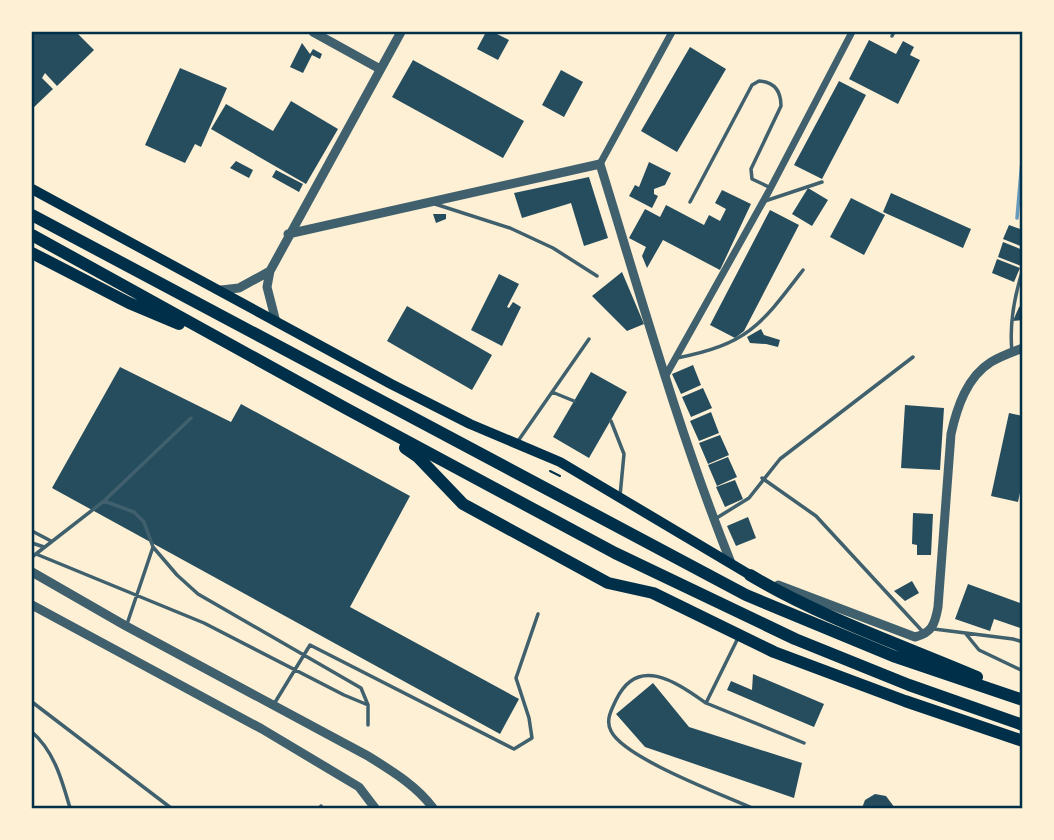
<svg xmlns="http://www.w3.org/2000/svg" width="1054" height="840" font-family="Quicksand,sans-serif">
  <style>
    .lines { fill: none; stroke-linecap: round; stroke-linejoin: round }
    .stream { stroke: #669bbc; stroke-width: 3.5 }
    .building { fill: #264d5e }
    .path { stroke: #003049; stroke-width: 2 }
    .service { stroke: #3f606c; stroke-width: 3.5 }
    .minor { stroke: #3f606c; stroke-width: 7 }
    .tertiary { stroke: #3f606c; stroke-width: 9 }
    .secondary { stroke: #003049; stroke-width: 10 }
    .motorway { stroke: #003049; stroke-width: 12 }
    .neatline { fill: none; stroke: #003049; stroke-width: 2.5 }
  </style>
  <rect width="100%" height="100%" fill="#fdf0d5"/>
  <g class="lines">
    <path class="stream" d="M1017,218L1023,149"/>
  </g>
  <path class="building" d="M32,32H76L94,50L57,86L45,73L42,78L53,89L32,109Z
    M486,32H493L509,40L498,60L477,49Z
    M869,40L896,54L903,41L914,47L910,55L920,60L898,104L849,79Z
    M302,43L310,54L313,49L322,54L320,59L312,55L303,73L290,67Z
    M690,47L726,69L677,152L641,131Z
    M413,60L524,121L503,158L392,97Z
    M180,68L227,88L201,147L195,144L185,163L145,145Z
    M561,70L583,82L564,117L542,105Z
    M839,81L866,95L822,179L794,165Z
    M291,101L338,129L306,184L211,129L226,104L273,131Z
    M236,161L253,170L249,178L230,168Z
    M649,162L671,173L665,185L654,189V194L658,196L652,208L629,196L635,185L639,187Z
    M276,170L303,184L299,192L272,177Z
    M589,177L608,238L584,246L571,203L522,218L514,193Z
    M808,188L828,200L812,226L792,214Z
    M722,190L751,204L720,270L663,240L647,268L642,256L646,247L629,238L645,209L660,217L666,205L704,225L709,215L720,221L726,209L715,203Z
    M891,193L971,229L963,248L883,212Z
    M851,198L885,215L864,255L830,237Z
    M770,210L799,225L744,331L735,338L710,325Z
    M433,214H446V219L436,223Z
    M1009,225L1023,230V247L1003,239Z
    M1003,242L1023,250L1021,266L998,257Z
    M997,259L1020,268L1014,282L992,273Z
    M622,272L644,324L627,331L592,296Z
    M499,274L519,284L507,307L509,308L513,302L521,307L502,346L471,330Z
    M1023,304V320L1013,321L1019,307Z
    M407,306L492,355L472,390L387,341Z
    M761,329L764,335L780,340L778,347L766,344L750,343L747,337Z
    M693,365L701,385L681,394L672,374Z
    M120,367L231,422L241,404L410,496L350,607L519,699L500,734L52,488Z
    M591,372L627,392L589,458L553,437Z
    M703,388L712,408L691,417L682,397Z
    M905,405L944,408L940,470L901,468Z
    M711,412L719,433L699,441L690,421Z
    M1009,413L1023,416V478L1018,502L991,496Z
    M720,435L729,455L708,464L699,443Z
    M728,457L737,477L717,486L708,465Z
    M735,480L743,499L725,507L716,487Z
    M913,513L933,514L931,555H917V545L912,544Z
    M748,517L756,538L736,546L727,526Z
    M912,581L919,593L905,601L894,591Z
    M968,584L1023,604V629L994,619L990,631L955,619Z
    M753,674L824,704L814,727L727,690L731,681L752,690Z
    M653,683L689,727L802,763L794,798L645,747L616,714Z
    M875,794L886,796L895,808H862L865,800Z"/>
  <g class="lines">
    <path class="path" d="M550,471L560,476"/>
    <path class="service" d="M892,36L894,32
      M765,201L822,182
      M690,202L752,85L759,81C774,82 781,91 781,106L751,169L752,179L771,188
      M435,204L510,228L553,248L597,276
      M1012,352C1009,323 1014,297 1023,269
      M677,358C748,344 761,325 803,270
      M552,392L574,401
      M611,421L624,454L620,496
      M518,441L589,339
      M762,478L816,516L924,633
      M104,501L191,418
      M715,519L749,498L780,459L913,357
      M32,531L51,541
      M32,543L44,547
      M153,547L177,575L198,594L361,688L368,705V725
      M36,554L204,623L344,695L368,705
      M32,557L104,501L134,512L144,522L153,547L127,624
      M934,629L1013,639L1023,642
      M966,634L979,650L1023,671
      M738,638L706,703L804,743
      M32,702L171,808
      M706,703C677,683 638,654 616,700C612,709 605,720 611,731C624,758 721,794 752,808
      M274,704L310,645L514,749L532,738L529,718L516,678L538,614
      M32,732C54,751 62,780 70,808
      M320,808L321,806"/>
    <path class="minor" d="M600,164L672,32
      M665,377L769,191L852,32"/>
    <path class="tertiary" d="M313,32L380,69
      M288,234L600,164C641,297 679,433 731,563
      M221,290L239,288L270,271
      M276,322L267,287L270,271L401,32
      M32,572L126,626L368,756C392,771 417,786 433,808
      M778,585L915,637C932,633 935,624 938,607L951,434C957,407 967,377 991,362C1001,356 1012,352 1023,348
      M32,605L262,729L359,787L375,808"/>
    <path class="secondary" d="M32,189L391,384L470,424L560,462L750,575"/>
    <path class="motorway" d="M32,215L746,595L893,656L1023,700
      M32,235L347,409L615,553L795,639L909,685L1023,725
      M32,253L129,303L179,324
      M405,448L418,457L463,504L608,583L653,593L774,652L905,701L1023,741
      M750,575C820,617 902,645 977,677"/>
  </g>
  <rect width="1054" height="840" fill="none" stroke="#fdf0d5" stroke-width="66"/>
  <rect x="33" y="33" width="988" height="774" class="neatline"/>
</svg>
